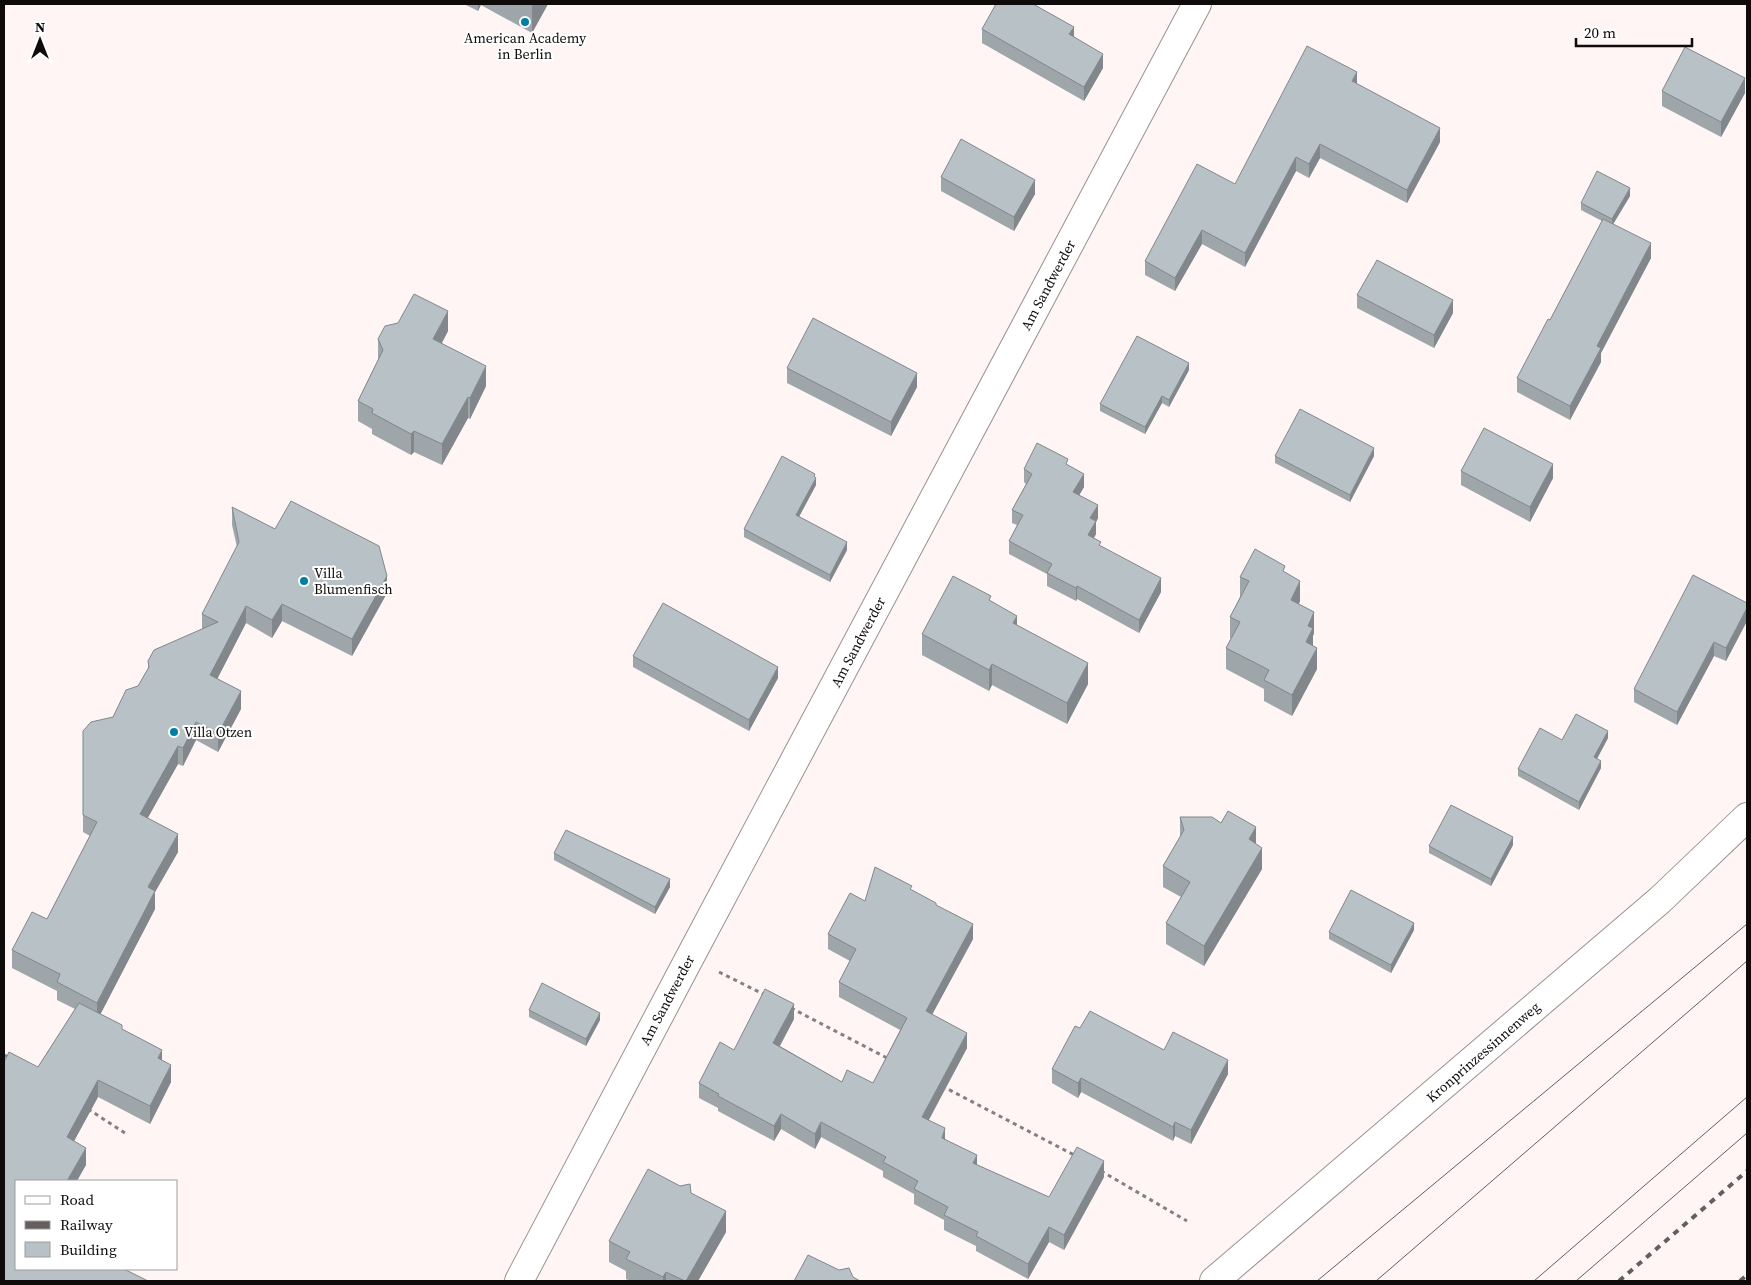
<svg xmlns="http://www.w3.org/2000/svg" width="1751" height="1285" font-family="'Source Serif 4',serif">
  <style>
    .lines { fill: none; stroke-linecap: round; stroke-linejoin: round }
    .minor-casing { stroke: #9a908f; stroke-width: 30 }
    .major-casing { stroke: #9a908f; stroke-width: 30 }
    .path { stroke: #867f7f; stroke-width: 3; stroke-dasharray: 4 4; stroke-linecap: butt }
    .minor { stroke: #fff; stroke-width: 28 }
    .major { stroke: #fff; stroke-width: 28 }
    .tram { stroke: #645e5e; stroke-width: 1 }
    .rail { stroke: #645e5e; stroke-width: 4; stroke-dasharray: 6 6; stroke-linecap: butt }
    .wall { fill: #9ea6aa }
    .shaded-wall { fill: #81878b }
    .building { fill: #b8c1c6; stroke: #81878b }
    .poi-dot { fill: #007fa4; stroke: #fff; stroke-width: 2 }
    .labels { text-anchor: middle; stroke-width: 4; stroke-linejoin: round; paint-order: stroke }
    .poi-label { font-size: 14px; fill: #0f0b0b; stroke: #fff; text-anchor: start }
    .street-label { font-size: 14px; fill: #0f0b0b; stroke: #fff }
  </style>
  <rect width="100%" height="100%" fill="#fef5f4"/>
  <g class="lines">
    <defs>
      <path id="minor" d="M519,1281L690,957L1197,4"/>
      <path id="major" d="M1214,1281L1660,900L1747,817"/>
    </defs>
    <use href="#minor" class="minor-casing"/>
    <use href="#major" class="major-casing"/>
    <path class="path" d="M719,972L765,995
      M791,1008L889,1059
      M4,1055L10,1058
      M942,1086L1076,1156
      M88,1109L128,1135
      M1101,1171L1187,1221"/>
    <use href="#minor" class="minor"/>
    <use href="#major" class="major"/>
    <path class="tram" d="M1317,1281L1747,924
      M1376,1281L1747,961
      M1534,1281L1747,1097
      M1576,1281L1747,1133"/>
    <path class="rail" d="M1619,1281L1747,1171
      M1740,1281L1747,1275"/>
  </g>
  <path class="wall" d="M464,4H548L532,33L481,5L478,11Z
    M982,29L1074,37L1103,68L1084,101L982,43Z
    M1357,84L1440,142L1407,203L1320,158L1309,178L1296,171L1245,267L1202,244L1175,291L1145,275V261L1235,184Z
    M1662,91L1745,93L1721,137L1662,106Z
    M941,177L1035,194L1014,231L941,191Z
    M1630,196L1613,224L1651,258L1601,353V362L1570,420L1517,392V378L1550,320L1602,221L1581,210V203Z
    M1357,295L1453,313L1434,348L1357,308Z
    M448,331L442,343L486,386L470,419L468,418L442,465L414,452L411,455L372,434V429L358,421V401L378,360V339Z
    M787,368L917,387L891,436L787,383Z
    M1189,370L1169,407L1162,403L1145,434L1100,411V404Z
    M1275,456H1374L1350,502L1275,463Z
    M1068,465L1084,487L1079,495L1098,518L1096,522V534L1094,538L1101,547L1161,592L1139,633L1077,599L1076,601L1047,586V574L1009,554V541L1017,525L1012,523V510L1026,484L1024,482V469Z
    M1461,471L1553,478L1530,522L1461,485Z
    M815,477L816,485L799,517L847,550L830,582L744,537V529Z
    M232,507L387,593L352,656L282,621L272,638L246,623L217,679L241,709L218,752L196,740L183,766L178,764L147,818L178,852L155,892V909L100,1014L122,1029L162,1060L171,1082L150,1124L98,1097L74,1141L86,1165L4,1281L38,1067L75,1009L57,1000V991L12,968V950L47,919L90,836L83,832V731L113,717L138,686L148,669V661L202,629V614L237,547L232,525Z
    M1285,572L1300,601L1299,604L1314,633L1313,636V646L1317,669L1292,716L1264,701V689L1226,669V648L1231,638H1230V617L1240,597V577Z
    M991,602L1017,625L1088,684L1067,724L992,685L989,691L922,655V634Z
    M1747,603V621L1726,661L1714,656L1677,725L1634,702V689Z
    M633,656L778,678L749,731L633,667Z
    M1608,738L1597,759L1601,768L1579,810L1518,776V769L1562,740Z
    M1180,817L1256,844L1262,869L1204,966L1166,944V923L1181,897L1163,887V866L1180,837Z
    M1513,845L1491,886L1429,853V846Z
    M554,853L670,887L655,914L554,860Z
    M912,890L936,905L973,939L932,1014L967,1048L929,1120L945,1139L977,1165L1049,1197L1104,1177L1064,1250L1049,1242L1028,1279L976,1251V1246L944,1230V1220L914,1204V1194L883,1177V1171L821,1137L815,1149L781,1129L774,1141L718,1111V1108L699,1098V1083L734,1050L794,1019L780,1046L842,1082L873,1083L900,1030L839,997V982L850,961L828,949V934L865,901Z
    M1414,930L1391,973L1329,939V932Z
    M529,1010L600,1020L586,1046L529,1017Z
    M1080,1028L1164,1050L1228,1074L1191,1144L1175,1136L1173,1141L1081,1092L1078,1098L1052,1083V1069Z
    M691,1193L726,1232L698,1281H630L626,1279V1271L609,1262V1241Z"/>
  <path class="shaded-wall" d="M478,4H481L478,11Z
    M533,4H548L532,33V6Z
    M1074,27V41L1069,34Z
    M1103,54V68L1084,101V87Z
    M1357,72V86L1352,81Z
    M1745,78V93L1721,137V122Z
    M1440,128V142L1407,203V190Z
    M1320,144V158L1309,178V164Z
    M1296,157V171L1245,267V253Z
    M1035,180V194L1014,231V217Z
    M1630,188V196L1612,226V219Z
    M1202,230V244L1175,291V278Z
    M1651,243V258L1601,353V362L1570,420V406L1597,346Z
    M1453,300V313L1434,348V335Z
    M448,311V331L433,359V339Z
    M1189,363V370L1169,407V400Z
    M486,366V386L470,419V398Z
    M917,373V387L891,436V422Z
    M1162,396V403L1145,434V427Z
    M468,397V418L442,465V444Z
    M414,431V452L411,455V434Z
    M1374,448V456L1350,502V495Z
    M1553,464V478L1530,522V507Z
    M815,474V480L816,478V485L796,522V515Z
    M1084,474V487L1073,506V492Z
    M1098,505V518L1096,522V534L1088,548V535L1090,518Z
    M847,542V550L830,582V575Z
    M387,576V593L352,656V639Z
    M1161,578V592L1139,633V620Z
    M1300,581V601L1291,621V600Z
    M1077,586V599L1076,601V588Z
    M282,604V621L272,638V620Z
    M246,606V623L210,693V675Z
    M1747,608V621L1726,661V648Z
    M1314,612V633L1313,636V649L1306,642L1308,626Z
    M1017,616V637L1013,623Z
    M1714,642V656L1677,725V712Z
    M1317,648V669L1292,716V695Z
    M1088,663V684L1067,724V703Z
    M992,664V685L989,691V670Z
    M778,667V678L749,731V720Z
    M241,691V709L218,752V734Z
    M196,722V740L183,766V748Z
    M1608,731V738L1594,764V757Z
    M178,746V764L140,832V814Z
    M1601,761V768L1579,810V802Z
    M1256,827V848L1249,839Z
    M178,834V852L155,892V909L97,1021V1003L148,887Z
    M1513,837V845L1491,886V879Z
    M1262,848V869L1204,966V946Z
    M670,879V887L655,914V907Z
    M1414,923V930L1391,973V965Z
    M973,924V939L926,1026V1011Z
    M794,1004V1019L773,1058V1043Z
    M600,1013V1020L586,1046V1039Z
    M967,1033V1048L922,1132V1117Z
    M162,1050V1067L158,1058Z
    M1228,1060V1074L1191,1144V1130Z
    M171,1065V1082L150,1124V1106Z
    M1081,1078V1092L1078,1098V1083Z
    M98,1080V1097L67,1154V1137Z
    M781,1114V1129L774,1141V1126Z
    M821,1122V1137L815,1149V1134Z
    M1175,1122V1136L1173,1141V1127Z
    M945,1128V1144L942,1138Z
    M86,1148V1165L77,1181H67Z
    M977,1155V1170L973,1163Z
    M1104,1161V1177L1064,1250V1235Z
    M726,1211V1232L698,1281H686Z
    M1049,1227V1242L1028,1279V1264Z
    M666,1272V1281H663V1277Z"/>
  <path class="building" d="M996,4H1033L1074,27L1069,34L1103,54L1084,87L982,29Z
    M1307,46L1357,72L1352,81L1440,128L1407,190L1320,144L1309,164L1296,157L1245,253L1202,230L1175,278L1145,261L1197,164L1235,184Z
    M1685,47L1745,78L1721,122L1662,91Z
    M961,139L1035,180L1014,217L941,177Z
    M1597,171L1630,188L1612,219L1581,203Z
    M1603,219L1651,243L1597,346L1601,348L1570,406L1517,378L1548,319L1550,320Z
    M1377,260L1453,300L1434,335L1357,295Z
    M414,294L448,311L433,339L486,366L470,398L468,397L442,444L414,431L411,434L372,413L373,409L358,401L383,350L378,339L385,326L398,323Z
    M813,318L917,373L891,422L787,368Z
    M1137,336L1189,363L1169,400L1162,396L1145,427L1100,404Z
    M1300,409L1374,448L1350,495L1275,456Z
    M1484,428L1553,464L1530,507L1461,471Z
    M1037,443L1068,459L1066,464L1084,474L1073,492L1098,505L1090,518L1096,521L1088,535L1101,542L1099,545L1161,578L1139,620L1077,586L1076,588L1047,573L1052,564L1009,541L1023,515L1012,510L1032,474L1024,469Z
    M782,456L815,474L814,476L816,478L796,515L847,542L830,575L744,529Z
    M291,501L379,546L387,576L352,639L282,604L272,620L246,606L210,675L241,691L218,734L196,722L183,748L178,746L140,814L178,834L148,887L155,891L97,1003L57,982L60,974L12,950L32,912L47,919L97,822L83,815V731L91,722L113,717L126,690L138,686L149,667L148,661L154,650L218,622L202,614L239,542L232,507L275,529Z
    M1255,549L1285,566L1283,571L1300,581L1291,600L1314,612L1308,626L1313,628L1306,642L1317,648L1292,695L1264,680L1269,670L1226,648L1240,622L1230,617L1249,581L1240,577Z
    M1693,575L1747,603V608L1726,648L1714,642L1677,712L1634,689Z
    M953,576L991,596L989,600L1017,616L1013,623L1088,663L1067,703L992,664L989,670L922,634Z
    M663,603L778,667L749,720L633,656Z
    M1576,714L1608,731L1594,757L1601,761L1579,802L1518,769L1540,728L1562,740Z
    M1451,805L1513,837L1491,879L1429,846Z
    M1228,811L1256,827L1249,839L1262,848L1204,946L1166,923L1190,882L1163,866L1184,830L1180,817H1212L1221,823Z
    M566,830L670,879L655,907L554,853Z
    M875,867L912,886L910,889L936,903V905L973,924L926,1011L967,1033L922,1117L945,1128L942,1138L977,1155L973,1163L1049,1197L1077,1147L1104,1161L1064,1235L1049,1227L1028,1264L976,1236L978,1232L944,1215L948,1207L914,1189L918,1181L883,1162L886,1157L821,1122L815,1134L781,1114L774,1126L718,1096L719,1094L699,1083L720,1042L734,1050L765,989L794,1004L773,1043L842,1082L847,1070L873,1083L907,1018L839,982L856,949L828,934L850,893L865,901Z
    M1351,890L1414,923L1391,965L1329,932Z
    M542,983L600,1013L586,1039L529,1010Z
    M79,1003L122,1025V1029L162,1050L158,1058L171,1065L150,1106L98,1080L67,1137L86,1148L67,1181H16V1269H124L148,1281H4V1062L9,1052L38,1067Z
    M1090,1011L1164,1050L1173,1032L1228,1060L1191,1130L1175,1122L1173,1127L1081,1078L1078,1083L1052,1069L1075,1026L1080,1028Z
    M648,1169L680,1186L690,1184L691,1193L726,1211L686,1281H685L666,1272L663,1277L626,1259L630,1252L609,1241Z
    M808,1255L839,1270L849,1268L853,1277L860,1281H794Z"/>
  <g class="poi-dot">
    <circle cx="525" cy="22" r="5"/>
    <circle cx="304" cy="581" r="5"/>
    <circle cx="174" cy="732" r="5"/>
  </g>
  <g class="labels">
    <g class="poi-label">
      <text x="525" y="43" text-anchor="middle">American Academy<tspan x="525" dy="16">in Berlin</tspan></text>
      <text x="314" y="578">Villa<tspan x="314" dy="16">Blumenfisch</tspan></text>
      <text x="184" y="737">Villa Otzen</text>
    </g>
    <g class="street-label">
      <text transform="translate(1048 285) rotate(-62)" y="5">Am Sandwerder</text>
      <text transform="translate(858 642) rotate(-62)" y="5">Am Sandwerder</text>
      <text transform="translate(667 1000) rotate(-62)" y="5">Am Sandwerder</text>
      <text transform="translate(1483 1052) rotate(-41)" y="5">Kronprinzessinnenweg</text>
    </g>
  </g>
  <rect width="1751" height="1285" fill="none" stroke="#0f0b0b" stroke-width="10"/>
  <rect x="15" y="1180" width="162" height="90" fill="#ffffff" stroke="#9f9d9d"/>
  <rect x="25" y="1196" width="25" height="8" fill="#ffffff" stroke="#9f9d9d"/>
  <text x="60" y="1205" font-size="15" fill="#0f0b0b">Road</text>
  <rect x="25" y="1221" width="25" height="8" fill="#645e5e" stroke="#9f9d9d"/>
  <text x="60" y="1230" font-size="15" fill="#0f0b0b">Railway</text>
  <rect x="25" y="1242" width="25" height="15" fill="#b8c1c6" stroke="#9f9d9d"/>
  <text x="60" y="1255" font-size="15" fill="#0f0b0b">Building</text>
  <g transform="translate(40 40)" stroke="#ffffff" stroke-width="4" paint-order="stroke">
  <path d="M0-4L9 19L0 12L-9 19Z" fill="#0f0b0b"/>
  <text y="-8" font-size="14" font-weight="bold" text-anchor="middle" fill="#0f0b0b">N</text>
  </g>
  <path d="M1576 38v8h116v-8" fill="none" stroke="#0f0b0b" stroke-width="2.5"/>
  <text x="1584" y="38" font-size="15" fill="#0f0b0b" stroke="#ffffff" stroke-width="4" paint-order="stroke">20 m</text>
</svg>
